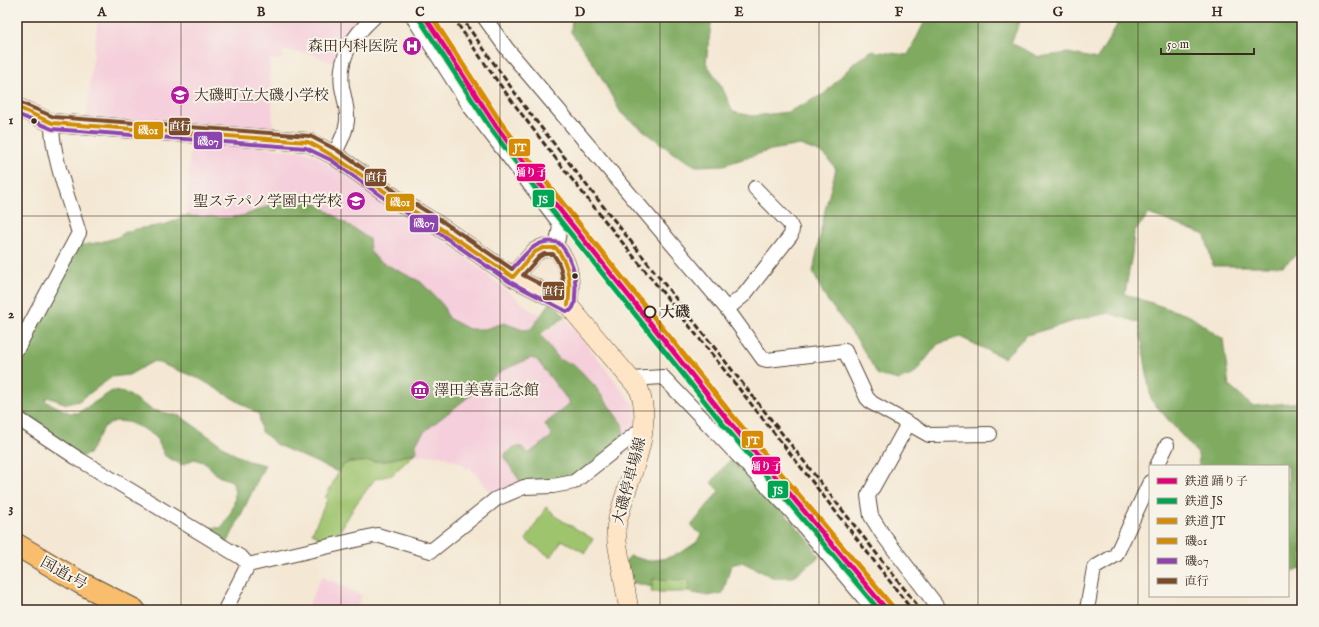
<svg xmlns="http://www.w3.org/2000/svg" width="1319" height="627" font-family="'IM FELL English','Noto Serif JP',serif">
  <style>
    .built { fill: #f5cfdb }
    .green { fill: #9fc46e; stroke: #6d7746 }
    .forest { fill: #7faa61; stroke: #5d6a40 }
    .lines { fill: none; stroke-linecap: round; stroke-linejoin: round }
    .street-casing { stroke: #574639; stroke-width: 16 }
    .secondary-casing { stroke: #574639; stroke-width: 20 }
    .highway-casing { stroke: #574639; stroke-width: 24 }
    .street { stroke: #fff; stroke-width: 14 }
    .secondary { stroke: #fde5c5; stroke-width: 19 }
    .highway { stroke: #f9be6d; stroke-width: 22 }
    .rail { stroke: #3b2a1e; stroke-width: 3; stroke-dasharray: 6 3; stroke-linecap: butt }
    .bus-1-casing { stroke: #f7f3e8; stroke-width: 7 }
    .bus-2-casing { stroke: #f7f3e8; stroke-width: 7 }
    .bus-3-casing { stroke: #f7f3e8; stroke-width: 7 }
    .bus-1 { stroke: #d18d06; stroke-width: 4 }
    .bus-2 { stroke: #8e44ad; stroke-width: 4 }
    .bus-3 { stroke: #7a4b2a; stroke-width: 4 }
    .rail-1-casing { stroke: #f7f3e8; stroke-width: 8 }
    .rail-2-casing { stroke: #f7f3e8; stroke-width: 8 }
    .rail-3-casing { stroke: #f7f3e8; stroke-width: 8 }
    .rail-1 { stroke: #e5007d; stroke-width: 5 }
    .rail-2 { stroke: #00a651; stroke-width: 5 }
    .rail-3 { stroke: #d88c06; stroke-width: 5 }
    .grid { fill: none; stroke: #3b2a1e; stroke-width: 1; stroke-opacity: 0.55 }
    .bus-dot { fill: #3b2a1e; stroke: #f7f3e8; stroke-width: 1.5 }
    .stop-dot { fill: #f7f3e8; stroke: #3b2a1e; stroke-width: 2 }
    .labels { text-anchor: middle; stroke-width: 4; stroke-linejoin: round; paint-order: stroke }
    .poi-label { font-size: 15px; fill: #3b2a1e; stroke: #f7f3e8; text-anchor: end }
    .stop-label { font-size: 15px; font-weight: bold; fill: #3b2a1e; stroke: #f7f3e8; text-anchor: start }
    .street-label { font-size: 15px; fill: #3b2a1e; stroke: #f7f3e8 }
    .line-badge { stroke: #f7f3e8; stroke-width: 1.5 }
    .badge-label { font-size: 11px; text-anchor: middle; font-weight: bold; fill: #fff }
    .neatline { fill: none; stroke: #3b2a1e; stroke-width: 1.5 }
    .grid-label { font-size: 13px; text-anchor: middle; font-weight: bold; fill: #3b2a1e }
  </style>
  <rect width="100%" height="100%" fill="#f7f3e8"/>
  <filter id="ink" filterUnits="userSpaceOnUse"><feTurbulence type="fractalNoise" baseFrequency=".025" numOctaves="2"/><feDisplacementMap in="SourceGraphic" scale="8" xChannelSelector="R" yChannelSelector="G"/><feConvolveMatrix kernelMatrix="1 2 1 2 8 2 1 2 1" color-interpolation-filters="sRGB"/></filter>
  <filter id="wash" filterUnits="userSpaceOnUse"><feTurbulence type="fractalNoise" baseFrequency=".012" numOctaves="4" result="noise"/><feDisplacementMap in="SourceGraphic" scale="16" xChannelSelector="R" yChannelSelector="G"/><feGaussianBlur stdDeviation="0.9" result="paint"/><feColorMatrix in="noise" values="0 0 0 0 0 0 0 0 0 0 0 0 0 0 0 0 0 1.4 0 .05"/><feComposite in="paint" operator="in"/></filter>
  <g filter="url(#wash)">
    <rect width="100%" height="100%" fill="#f4e8d4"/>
    <path class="built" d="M98,17H374L342,66L311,54L283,50L282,59L269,60L274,138L85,125Z
      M196,141L302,151L315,155L457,250L532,311L545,315L525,343L464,341L413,286L308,204L234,222L187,220L190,145Z
      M566,318L636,408L635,434L496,499L470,467L467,469L461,463L440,455L412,456L417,452L416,443L417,439L425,431L541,336Z
      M322,576L362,595L356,610H306Z"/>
    <path class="green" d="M415,453L392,475L375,479L356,504L331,546L312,550L318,536L312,533L327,500L325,498L342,466L349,462L385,461Z
      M546,507L558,518L593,539L585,553L562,540L552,556H549L526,540Z
      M669,578L690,580L688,592H651L653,579Z"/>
    <path class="forest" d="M572,17H712L706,63L722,87L733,112L753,116L788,112L824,94L855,62L871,51L908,55L926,19L930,17H1022L1011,43L1039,57L1068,53L1097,59L1117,25L1114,17H1302V250L1283,266H1213L1205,235L1149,214L1134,232L1132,254L1125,294L1190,316L1223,339L1229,386L1252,406L1302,402V568L1288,574V466H1199L1198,454L1151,400L1139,323L1109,313L1085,318L1027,335L1004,358L960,337L938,344L914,374L899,380L878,375L858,341L825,297L813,272L825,210L836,169L824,154L800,145L771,150L724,165L696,166L673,153L621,113L595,66L571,32Z
      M294,197H307L369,239L370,251L379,261L421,282L443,305L448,318L469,329H485L504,323L523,330L531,329L550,303L559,309L565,317L540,334L560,360L574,364L594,385L622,424L625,441L574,482L524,487L503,456L514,447H522L528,454L552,436L545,424L570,403L537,360L531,358L501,371L425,431L416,443L417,452L385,461L349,462L342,466L338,472L275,444L270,438L261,432L259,414L200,379L154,361L129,375L112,377L79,401L67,404L47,397L45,401L70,413H78L112,391L126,393L152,410L180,416L234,454L248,461L265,465L225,548L204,527L221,528C232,513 239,500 232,481L218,476L206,463L194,459L182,465L165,456L156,437L144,429L128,422L115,421L104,427L89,454L77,458L17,421V348L72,246C87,245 104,242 118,237C121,235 125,232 128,231C143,226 171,228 181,216C202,215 225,221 245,215C262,209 277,201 294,197Z
      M734,458L809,540L819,557L792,577L774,578L742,562L731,565L723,593L708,596L688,592L690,580L653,579L652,587L630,582L626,560L630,556L648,561L667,558L682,552L697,542L701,534L691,526L719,491L711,483L726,464Z"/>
  </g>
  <g filter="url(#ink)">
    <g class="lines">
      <defs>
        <path id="street" d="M413,17L471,108L558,221L560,227L556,248
          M484,17L507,49L727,309L763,359L767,360L845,351L867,398L872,403L929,435L990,434
          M334,155C339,144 346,133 347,121C348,110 344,98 342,87C338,57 353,36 374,17
          M727,309L744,295L791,235L792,229L789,223L755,188
          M17,349L79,233C70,203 51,153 52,123
          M631,379L663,377L790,510L874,610
          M17,418L77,458L242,558L248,565
          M908,424L868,496L871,516L883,535L940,610
          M1157,466L1167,445
          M225,610L248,565L377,535L431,551L496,499L524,487L553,486L574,482L643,428
          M1087,610L1094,568L1116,555L1150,482"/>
        <path id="secondary" d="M17,107L52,123L308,142L334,155L397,200L436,224L513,277L568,305L639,389C656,435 624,484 616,528L617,542L629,610
          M513,277L535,252L543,248H556C571,264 571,284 568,305"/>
        <path id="highway" d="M17,545L81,583L134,610"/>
      </defs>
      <use href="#street" class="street-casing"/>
      <use href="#secondary" class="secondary-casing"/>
      <use href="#highway" class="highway-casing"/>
      <use href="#street" class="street"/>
      <use href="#secondary" class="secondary"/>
      <use href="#highway" class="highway"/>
      <path class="rail" d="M453,17C517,114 591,203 663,293C747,398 830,504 912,610
        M461,17L525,107L921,610"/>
      <defs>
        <path id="bus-1" d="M17,107L52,123L308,142C342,159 367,180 398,201C437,226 475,251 513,277
          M513,277L535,252L543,248H556C570,265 571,284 568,305"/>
        <path id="bus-2" d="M17,114L52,129L306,148L331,160L394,205L433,229L510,282
          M510,282L566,311H570C575,307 575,302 575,296C577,276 573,258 559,243C537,236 525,255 512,269"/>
        <path id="bus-3" d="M19,102L54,117L310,136L337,150L400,195L439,219L512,269
          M544,254H553C563,266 564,281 563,296L523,275L539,257Z"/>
      </defs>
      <use href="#bus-1" class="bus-1-casing"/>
      <use href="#bus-2" class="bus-2-casing"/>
      <use href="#bus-3" class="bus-3-casing"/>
      <use href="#bus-1" class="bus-1"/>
      <use href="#bus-2" class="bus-2"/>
      <use href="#bus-3" class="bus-3"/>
      <defs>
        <path id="rail-1" d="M425,17L496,126L552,200L727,419L887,610"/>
        <path id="rail-2" d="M420,20L491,129L547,204L722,423L879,610"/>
        <path id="rail-3" d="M432,17L501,123L557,196L732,415L892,606"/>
      </defs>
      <use href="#rail-1" class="rail-1-casing"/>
      <use href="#rail-2" class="rail-2-casing"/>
      <use href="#rail-3" class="rail-3-casing"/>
      <use href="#rail-1" class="rail-1"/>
      <use href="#rail-2" class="rail-2"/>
      <use href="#rail-3" class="rail-3"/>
    </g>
  </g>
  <path class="grid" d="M181,17V610M341,17V610M500,17V610M660,17V610M819,17V610M978,17V610M1138,17V610M17,216H1302M17,411H1302"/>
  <defs>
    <symbol id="hospital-disc" viewBox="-11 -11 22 22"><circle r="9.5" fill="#b5179e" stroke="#f7f3e8"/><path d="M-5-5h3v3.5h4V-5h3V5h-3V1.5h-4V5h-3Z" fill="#fff"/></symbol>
    <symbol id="school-disc" viewBox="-11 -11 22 22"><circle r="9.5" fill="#b5179e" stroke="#f7f3e8"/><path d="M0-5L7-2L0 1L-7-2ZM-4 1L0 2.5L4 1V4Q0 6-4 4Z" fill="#fff"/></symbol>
    <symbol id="museum-disc" viewBox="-11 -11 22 22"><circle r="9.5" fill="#b5179e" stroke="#f7f3e8"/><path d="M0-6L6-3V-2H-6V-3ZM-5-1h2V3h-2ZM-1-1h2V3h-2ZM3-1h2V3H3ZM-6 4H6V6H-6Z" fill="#fff"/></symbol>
  </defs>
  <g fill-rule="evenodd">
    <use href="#hospital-disc" x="401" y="35" width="22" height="22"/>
    <use href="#school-disc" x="169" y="84" width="22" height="22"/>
    <use href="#school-disc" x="345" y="190" width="22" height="22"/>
    <use href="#museum-disc" x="409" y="379" width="22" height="22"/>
  </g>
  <g class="bus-dot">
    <circle cx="34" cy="121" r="3.5"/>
    <circle cx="575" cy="276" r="3.5"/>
  </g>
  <circle class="stop-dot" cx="650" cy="312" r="5.5"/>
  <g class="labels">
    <g class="poi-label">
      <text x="398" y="51">森田内科医院</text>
      <text x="194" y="100" text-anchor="start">大磯町立大磯小学校</text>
      <text x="342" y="206">聖ステパノ学園中学校</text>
      <text x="434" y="395" text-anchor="start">澤田美喜記念館</text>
    </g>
    <g class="stop-label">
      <text x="660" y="317">大磯</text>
    </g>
    <g class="street-label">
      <text transform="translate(629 481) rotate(-75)" y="5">大磯停車場線</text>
      <text transform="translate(64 573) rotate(29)" y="5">国道1号</text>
    </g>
  </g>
  <g class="line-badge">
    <rect x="168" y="117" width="23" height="19" rx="4" fill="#7a4b2a"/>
    <rect x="133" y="121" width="31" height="19" rx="4" fill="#d18d06"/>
    <rect x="193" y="131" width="30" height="19" rx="4" fill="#8e44ad"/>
    <rect x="508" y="138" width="23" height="19" rx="4" fill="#d88c06"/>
    <rect x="516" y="163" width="30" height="19" rx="4" fill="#e5007d"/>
    <rect x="364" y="168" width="23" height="19" rx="4" fill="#7a4b2a"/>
    <rect x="532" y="189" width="23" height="19" rx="4" fill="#00a651"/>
    <rect x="385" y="193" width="30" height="19" rx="4" fill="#d18d06"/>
    <rect x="409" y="214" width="30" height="19" rx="4" fill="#8e44ad"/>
    <rect x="542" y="281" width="23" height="20" rx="4" fill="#7a4b2a"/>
    <rect x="741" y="430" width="23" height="19" rx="4" fill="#d88c06"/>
    <rect x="751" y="456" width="30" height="19" rx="4" fill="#e5007d"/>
    <rect x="767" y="480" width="22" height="19" rx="4" fill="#00a651"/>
  </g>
  <g class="badge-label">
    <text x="180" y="130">直行</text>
    <text x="148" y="134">磯01</text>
    <text x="208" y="145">磯07</text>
    <text x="520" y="151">JT</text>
    <text x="531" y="176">踊り子</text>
    <text x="376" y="181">直行</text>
    <text x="543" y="203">JS</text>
    <text x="400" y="206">磯01</text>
    <text x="424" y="227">磯07</text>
    <text x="553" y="295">直行</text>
    <text x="753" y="444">JT</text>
    <text x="766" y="470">踊り子</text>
    <text x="778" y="494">JS</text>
  </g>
  <rect width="1319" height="627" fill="none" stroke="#f7f3e8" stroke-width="44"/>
  <rect x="1149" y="465" width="140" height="132" fill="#f7f3e8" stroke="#aca397"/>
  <rect x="1157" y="478" width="20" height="6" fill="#e5007d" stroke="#aca397"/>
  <text x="1185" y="485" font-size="12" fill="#3b2a1e">鉄道 踊り子</text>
  <rect x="1157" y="498" width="20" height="6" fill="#00a651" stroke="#aca397"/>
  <text x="1185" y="505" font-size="12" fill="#3b2a1e">鉄道 JS</text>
  <rect x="1157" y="518" width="20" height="6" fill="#d88c06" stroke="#aca397"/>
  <text x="1185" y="525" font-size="12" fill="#3b2a1e">鉄道 JT</text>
  <rect x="1157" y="538" width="20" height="6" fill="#d18d06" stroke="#aca397"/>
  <text x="1185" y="545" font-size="12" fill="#3b2a1e">磯01</text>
  <rect x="1157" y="558" width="20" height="6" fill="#8e44ad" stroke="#aca397"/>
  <text x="1185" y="565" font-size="12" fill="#3b2a1e">磯07</text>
  <rect x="1157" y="578" width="20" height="6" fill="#7a4b2a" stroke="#aca397"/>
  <text x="1185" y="585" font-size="12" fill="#3b2a1e">直行</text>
  <path d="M1161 48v6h93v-6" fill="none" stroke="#3b2a1e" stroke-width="2"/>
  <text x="1167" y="48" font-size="12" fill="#3b2a1e" stroke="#f7f3e8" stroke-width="3" paint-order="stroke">50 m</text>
  <rect x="22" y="22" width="1275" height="583" class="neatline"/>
  <g class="grid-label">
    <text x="102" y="16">A</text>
    <text x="261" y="16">B</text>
    <text x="420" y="16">C</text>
    <text x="580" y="16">D</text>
    <text x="739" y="16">E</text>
    <text x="899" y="16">F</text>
    <text x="1058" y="16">G</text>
    <text x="1217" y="16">H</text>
    <text x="11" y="124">1</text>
    <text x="11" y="318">2</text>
    <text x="11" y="512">3</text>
  </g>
</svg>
